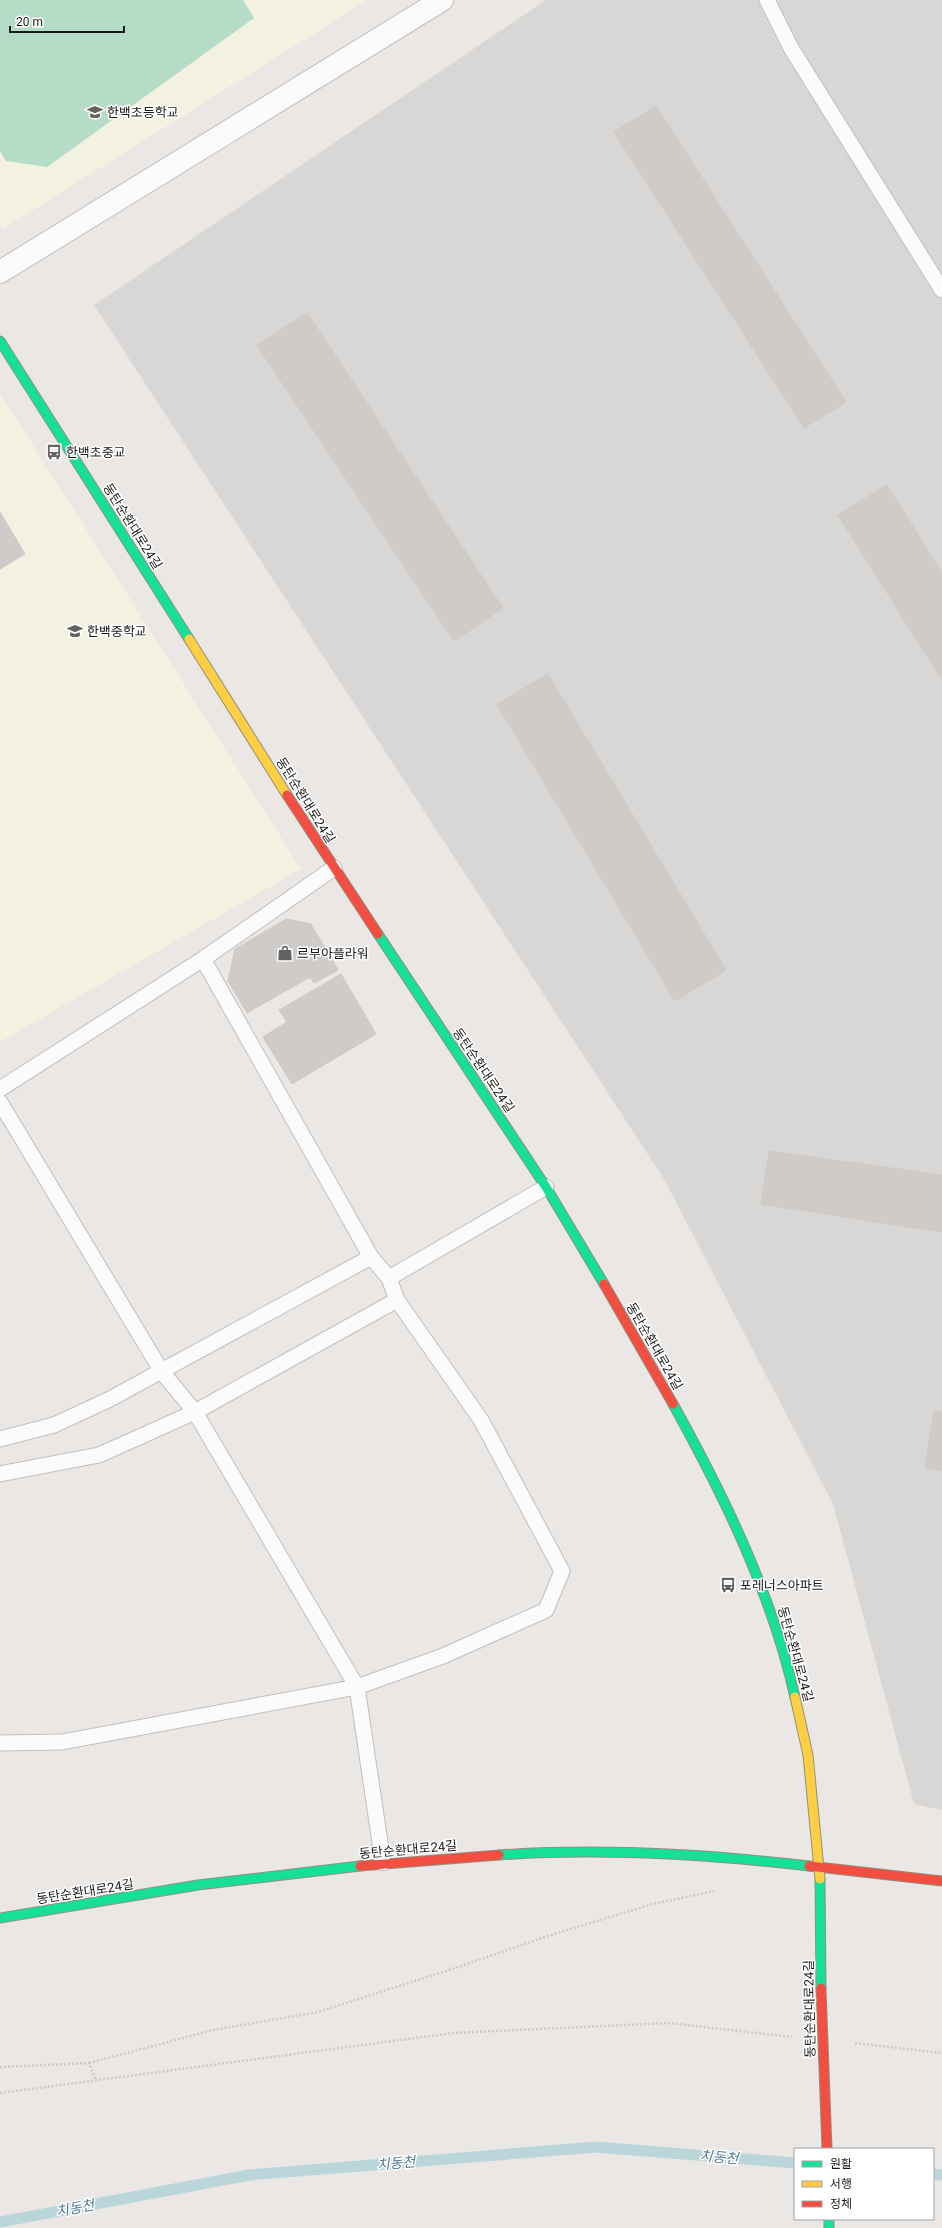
<svg xmlns="http://www.w3.org/2000/svg" width="942" height="2228" font-family="Roboto,'Noto Sans KR',sans-serif">
  <style>
    .residential { fill: #d9d7d5 }
    .education { fill: #f3f1df }
    .pitch { fill: #b4dcc7 }
    .lines { fill: none; stroke-linecap: round; stroke-linejoin: round }
    .stream { stroke: #bad6da; stroke-width: 11 }
    .building { fill: #cecbc9; stroke: #cdc9c6 }
    .lane-casing { stroke: #c1bfbe; stroke-width: 17 }
    .street-casing { stroke: #c1bfbe; stroke-width: 24 }
    .fast-casing { stroke: #91907e; stroke-width: 11 }
    .slow-casing { stroke: #91907e; stroke-width: 11 }
    .jam-casing { stroke: #91907e; stroke-width: 11 }
    .path { stroke: #d3c6c6; stroke-width: 2.5; stroke-dasharray: 2 2; stroke-linecap: butt }
    .lane { stroke: #fcfbfb; stroke-width: 15 }
    .street { stroke: #fcfbfb; stroke-width: 22 }
    .fast { stroke: #16e098; stroke-width: 9 }
    .slow { stroke: #ffcf43; stroke-width: 9 }
    .jam { stroke: #f24e42; stroke-width: 9 }
    .jam-bridge-casing { stroke: #91907e; stroke-width: 11; stroke-linecap: butt }
    .jam-bridge { stroke: #f24e42; stroke-width: 9 }
    .labels { text-anchor: middle; stroke-width: 3; stroke-linejoin: round; paint-order: stroke }
    .poi-label { font-size: 13px; fill: #1b1b1b; stroke: #fff; text-anchor: start }
    .street-label { font-size: 13px; fill: #1b1b1b; stroke: #fff }
    .water-label { font-size: 14px; font-style: italic; fill: #4f7a99; stroke: #fff }
  </style>
  <rect width="100%" height="100%" fill="#eae7e4"/>
  <path class="residential" d="M546,0H942V1810L914,1804L833,1504L664,1179L94,305Z"/>
  <path class="education" d="M0,0H368L3,229L0,224Z
    M0,393L301,869L0,1042Z"/>
  <path class="pitch" d="M0,0H243L254,18L47,167L6,161L0,151Z"/>
  <g class="lines">
    <path class="stream" d="M933,2174L942,2175
      M0,2222L249,2175L596,2147L795,2163"/>
  </g>
  <path class="building" d="M656,106L846,402L804,428L614,132Z
    M307,313L503,608L454,641L257,345Z
    M887,485L942,573V680L838,515Z
    M0,512L25,554L0,569Z
    M548,674L726,970L675,1001L497,704Z
    M286,919L311,924L338,970L314,983L310,977L247,1013L228,981L235,949Z
    M341,974L376,1034L292,1084L263,1037L287,1022L279,1010Z
    M769,1151L942,1175V1232L761,1204Z
    M934,1411L942,1412V1471L925,1468Z"/>
  <g class="lines">
    <defs>
      <path id="lane" d="M767,0L791,48L942,290
        M203,959L371,1257L389,1278
        M0,1089L203,959L334,868
        M0,1102L162,1372L195,1412L357,1687L383,1863
        M0,1439L54,1425L110,1399L371,1257
        M0,1474L99,1455L195,1412L397,1300
        M0,1743L62,1742L357,1687L443,1656L546,1610L562,1571L481,1420L397,1300L389,1278L546,1187"/>
      <path id="street" d="M0,272L442,0"/>
      <path id="fast" d="M0,341L189,639
        M378,934L546,1187L604,1284
        M673,1404C724,1496 772,1594 795,1697
        M499,1855C602,1848 706,1854 809,1866
        M820,1879L821,1988
        M0,1918L198,1885L360,1866
        M829,2219V2228"/>
      <path id="slow" d="M189,639L287,795
        M795,1697L808,1755L820,1879"/>
      <path id="jam" d="M287,795L378,934
        M604,1284L673,1404
        M360,1866L499,1855
        M809,1866L942,1881"/>
    </defs>
    <use href="#lane" class="lane-casing"/>
    <use href="#street" class="street-casing"/>
    <use href="#fast" class="fast-casing"/>
    <use href="#slow" class="slow-casing"/>
    <use href="#jam" class="jam-casing"/>
    <path class="path" d="M855,2043L942,2053
      M89,2063L213,2030L318,2012L449,1970L554,1934L653,1904L714,1891
      M0,2067L89,2063L96,2080
      M0,2093L453,2033L668,2023L792,2037"/>
    <use href="#lane" class="lane"/>
    <use href="#street" class="street"/>
    <use href="#fast" class="fast"/>
    <use href="#slow" class="slow"/>
    <use href="#jam" class="jam"/>
    <defs>
      <path id="jam-bridge" d="M821,1988L827,2149"/>
    </defs>
    <use href="#jam-bridge" class="jam-bridge-casing"/>
    <use href="#jam-bridge" class="jam-bridge"/>
  </g>
  <defs>
    <symbol id="school-bare" viewBox="-9 -9 18 18"><path d="M0-5L7-2L0 1L-7-2ZM-4 1L0 2.5L4 1V4Q0 6-4 4Z" fill="#636261" stroke="#fff" stroke-width="2.5" paint-order="stroke"/></symbol>
    <symbol id="bus-bare" viewBox="-9 -9 18 18"><path d="M-5-6H5V4H4V6H2V4H-2V6H-4V4H-5ZM-3.5-4V0h7V-4ZM-3.5 1.2v1.5H-2V1.2ZM2 1.2v1.5H3.5V1.2Z" fill="#636261" stroke="#fff" stroke-width="2.5" paint-order="stroke"/></symbol>
    <symbol id="shop-bare" viewBox="-9 -9 18 18"><path d="M-5-2.5h2.3a2.7 3.5 0 0 1 5.4 0H5L5.5 6h-11ZM-1.5-2.5h3a1.5 2.3 0 0 0-3 0Z" fill="#636261" stroke="#fff" stroke-width="2.5" paint-order="stroke"/></symbol>
  </defs>
  <g fill-rule="evenodd">
    <use href="#school-bare" x="84" y="101" width="22" height="22"/>
    <use href="#bus-bare" x="43" y="441" width="22" height="22"/>
    <use href="#school-bare" x="64" y="620" width="22" height="22"/>
    <use href="#shop-bare" x="274" y="942" width="22" height="22"/>
    <use href="#bus-bare" x="717" y="1574" width="22" height="22"/>
  </g>
  <g class="labels">
    <g class="poi-label">
      <text x="107" y="117">한백초등학교</text>
      <text x="66" y="457">한백초중교</text>
      <text x="87" y="636">한백중학교</text>
      <text x="297" y="958">르부아플라워</text>
      <text x="740" y="1590">포레너스아파트</text>
    </g>
    <g class="street-label">
      <text transform="translate(133 526) rotate(58)" y="5">동탄순환대로24길</text>
      <text transform="translate(306 800) rotate(58)" y="5">동탄순환대로24길</text>
      <text transform="translate(484 1070) rotate(56)" y="5">동탄순환대로24길</text>
      <text transform="translate(655 1346) rotate(60)" y="5">동탄순환대로24길</text>
      <text transform="translate(796 1654) rotate(74)" y="5">동탄순환대로24길</text>
      <text transform="translate(408 1849) rotate(-5)" y="5">동탄순환대로24길</text>
      <text transform="translate(85 1891) rotate(-9)" y="5">동탄순환대로24길</text>
      <text transform="translate(809 2009) rotate(-91)" y="5">동탄순환대로24길</text>
    </g>
    <g class="water-label">
      <text transform="translate(719 2157) rotate(5)" y="5">치동천</text>
      <text transform="translate(396 2163) rotate(-5)" y="5">치동천</text>
      <text transform="translate(75 2208) rotate(-11)" y="5">치동천</text>
    </g>
  </g>
  <rect x="794" y="2148" width="140" height="72" fill="#ffffff" stroke="#a4a4a4"/>
  <rect x="802" y="2161" width="20" height="6" fill="#16e098" stroke="#a4a4a4"/>
  <text x="830" y="2168" font-size="12" fill="#1b1b1b">원활</text>
  <rect x="802" y="2181" width="20" height="6" fill="#ffcf43" stroke="#a4a4a4"/>
  <text x="830" y="2188" font-size="12" fill="#1b1b1b">서행</text>
  <rect x="802" y="2201" width="20" height="6" fill="#f24e42" stroke="#a4a4a4"/>
  <text x="830" y="2208" font-size="12" fill="#1b1b1b">정체</text>
  <path d="M10 26v6h114v-6" fill="none" stroke="#1b1b1b" stroke-width="2"/>
  <text x="16" y="26" font-size="12" fill="#1b1b1b" stroke="#ffffff" stroke-width="3" paint-order="stroke">20 m</text>
</svg>
